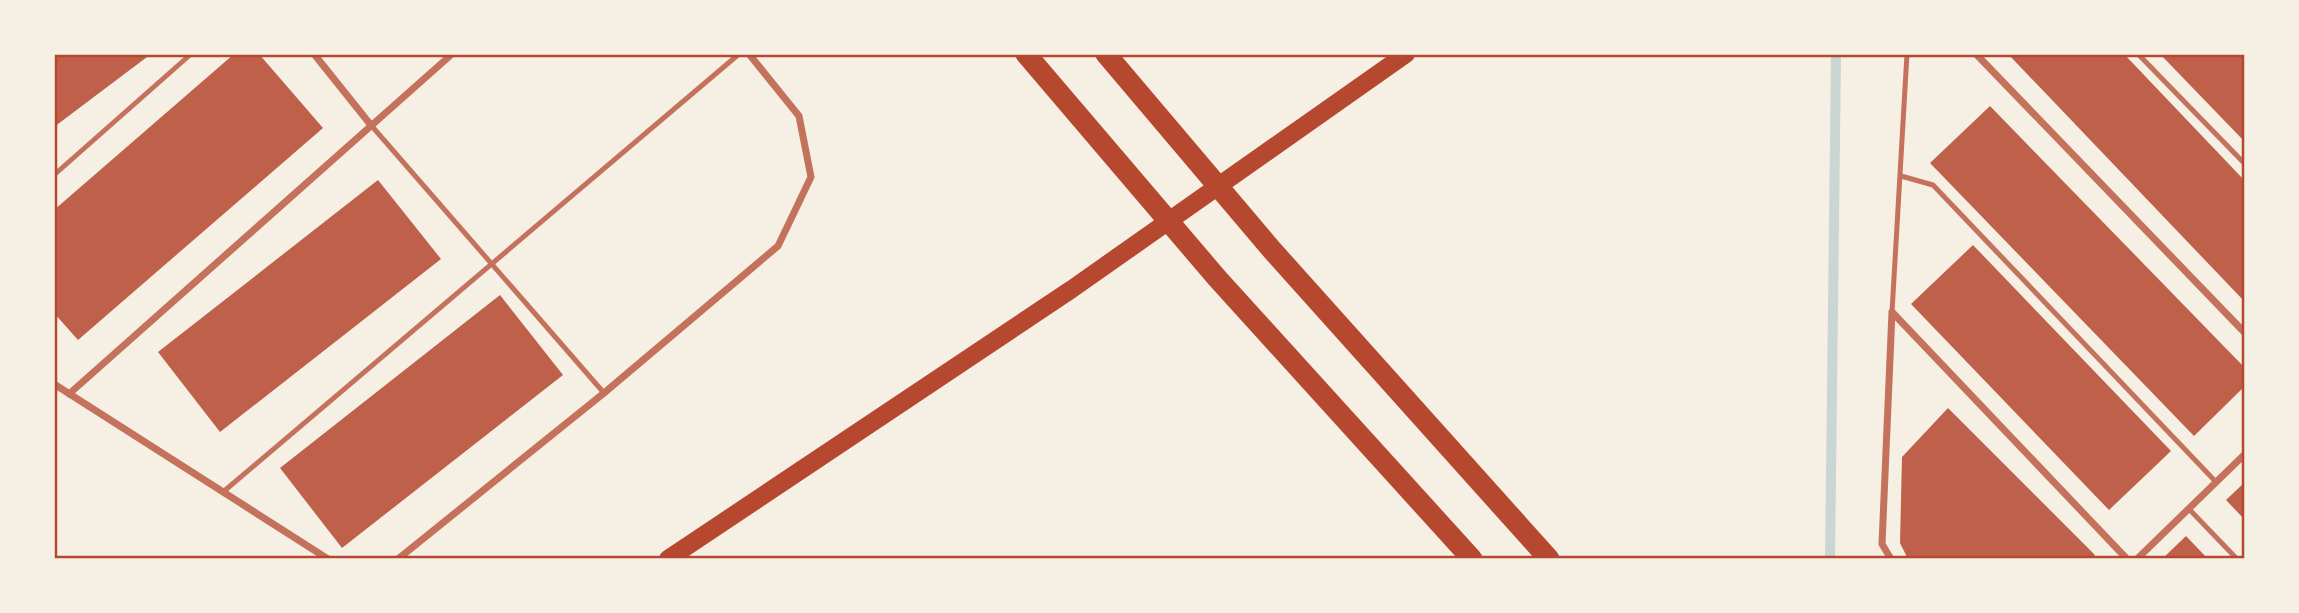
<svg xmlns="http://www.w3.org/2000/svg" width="2299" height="613" font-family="Helvetica,sans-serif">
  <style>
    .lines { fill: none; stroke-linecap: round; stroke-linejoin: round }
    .stream { stroke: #c9d6d2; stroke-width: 10 }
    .building { fill: #bf614a }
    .service { stroke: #c5725c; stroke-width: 5 }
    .minor { stroke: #c5725c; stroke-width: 7 }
    .primary { stroke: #b5482f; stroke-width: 18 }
    .motorway { stroke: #b5482f; stroke-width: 21 }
    .neatline { fill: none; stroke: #b5482f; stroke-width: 2.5 }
  </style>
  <rect width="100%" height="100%" fill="#f6efe4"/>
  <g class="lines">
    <path class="stream" d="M1830,559L1836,54"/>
  </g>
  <path class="building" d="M54,54H151L54,127Z
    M234,54H259L323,128L78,340L54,313V210Z
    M2008,54H2124L2245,181V302Z
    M2160,54H2245V142Z
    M1990,106L2245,368V386L2194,436L1930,163Z
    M378,180L441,259L220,432L158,352Z
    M1973,245L2171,451L2109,510L1911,304Z
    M500,295L563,375L342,548L280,468Z
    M1948,408L2095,555L2091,559H1908L1900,543L1902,457Z
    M2245,482V520L2226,500Z
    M2186,536L2208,559H2162Z"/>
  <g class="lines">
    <path class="service" d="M2138,54L2245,164
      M370,124L604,393
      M54,175L191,54
      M1901,176L1933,185L2216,482
      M1892,312L1907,54
      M223,492L739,54
      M2189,509L2237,559"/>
    <path class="minor" d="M314,54L370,124
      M1976,54L2245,333
      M1892,312L2127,559
      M54,384L328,559
      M69,394L452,54
      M398,559L604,393L778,246L811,177L799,116L749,54
      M1891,559L1882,544L1892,312
      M2137,559L2245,454"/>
    <path class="primary" d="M668,559L1072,289L1406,54"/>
    <path class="motorway" d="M1026,54L1217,278L1472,559
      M1106,54L1272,250L1549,559"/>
  </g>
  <rect width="2299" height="613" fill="none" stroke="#f6efe4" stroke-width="112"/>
  <rect x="56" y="56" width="2187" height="501" class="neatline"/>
</svg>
